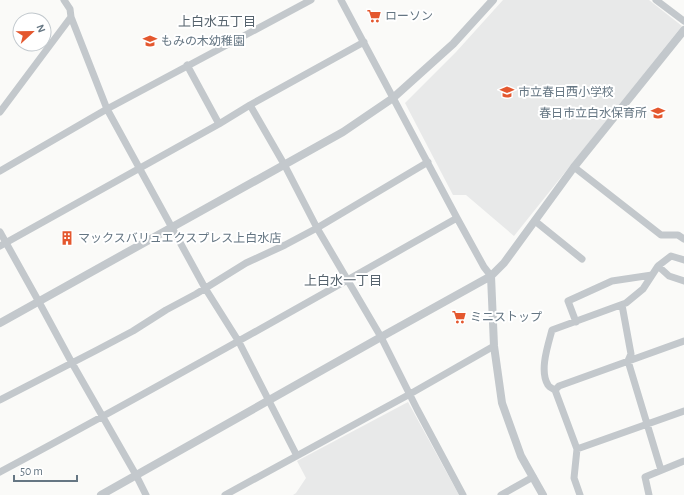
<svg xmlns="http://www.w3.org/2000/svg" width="684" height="495" font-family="'Alegreya Sans','Noto Sans JP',sans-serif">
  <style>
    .built { fill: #e8e9e9 }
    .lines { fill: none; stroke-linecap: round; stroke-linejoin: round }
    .minor { stroke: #c3c8cc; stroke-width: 7 }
    .tertiary { stroke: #c3c8cc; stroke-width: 8 }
    .labels { text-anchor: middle; stroke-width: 4; stroke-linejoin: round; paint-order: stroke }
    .poi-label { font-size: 12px; fill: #657683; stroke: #fff; text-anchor: start }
    .neighbourhood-label { font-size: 13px; fill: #57646e; stroke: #fff }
  </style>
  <rect width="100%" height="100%" fill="#fafaf8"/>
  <path class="built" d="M503,0H649L682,26L514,236L466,195H453L405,103L456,52Z
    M408,402L459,495H293L296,493L306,478L297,461Z"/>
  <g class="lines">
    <path class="minor" d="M341,0L457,218L484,267L491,276
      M656,0L684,21
      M71,17L107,109L205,288L239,342L297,456
      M187,65L219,124
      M250,105L284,164L317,228L381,337L417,409L463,495
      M0,112L71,17L70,9L64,0
      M574,167L661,235H678L684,239
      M0,171L107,109L311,0
      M535,221L582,259
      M0,232L39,302L72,363L136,475L146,495
      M0,246L219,124L250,105L364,42
      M658,266L669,276L684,281
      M622,305L631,354L628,361L661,470
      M576,322L568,301L612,281L652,275
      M555,390L559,386L684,341
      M0,400L97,350L133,331L166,310L196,294L246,263L285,245L317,228L428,162
      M577,449L684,411
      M0,472C154,390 305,304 457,218
      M225,495L410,394L494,346
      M501,495L533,477
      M580,495L574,478L577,449L555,390C553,389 549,387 548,385C539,371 548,345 552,330L626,303L643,289L658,266L671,256L684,260
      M649,495L645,477L684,461"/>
    <path class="tertiary" d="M0,323L343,132L393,98L453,44L493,0
      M101,495L381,337L491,276
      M543,495L521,456L502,403L494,346L491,276L504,263L574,167L684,30"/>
  </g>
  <defs>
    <symbol id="supermarket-bare" viewBox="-9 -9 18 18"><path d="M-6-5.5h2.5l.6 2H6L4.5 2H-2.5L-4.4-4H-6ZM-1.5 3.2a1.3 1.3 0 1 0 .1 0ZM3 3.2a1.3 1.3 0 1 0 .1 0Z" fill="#e4572e" stroke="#fff" stroke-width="2.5" paint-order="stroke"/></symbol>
    <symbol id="school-bare" viewBox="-9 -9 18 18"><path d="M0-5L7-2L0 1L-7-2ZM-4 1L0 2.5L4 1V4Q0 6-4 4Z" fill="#e4572e" stroke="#fff" stroke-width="2.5" paint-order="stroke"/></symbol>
    <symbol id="building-bare" viewBox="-9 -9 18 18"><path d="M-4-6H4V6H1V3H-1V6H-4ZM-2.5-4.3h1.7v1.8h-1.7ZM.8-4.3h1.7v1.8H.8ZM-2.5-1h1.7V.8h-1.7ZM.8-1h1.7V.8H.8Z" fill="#e4572e" stroke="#fff" stroke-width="2.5" paint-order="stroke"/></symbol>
  </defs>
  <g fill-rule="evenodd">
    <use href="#supermarket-bare" x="364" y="6" width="20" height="20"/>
    <use href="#school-bare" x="140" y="31" width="20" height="20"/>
    <use href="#school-bare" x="497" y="82" width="20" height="20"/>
    <use href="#school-bare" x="648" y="103" width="20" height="20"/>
    <use href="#building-bare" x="57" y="228" width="20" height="20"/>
    <use href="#supermarket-bare" x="449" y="307" width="20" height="20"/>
  </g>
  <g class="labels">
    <g class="poi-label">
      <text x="385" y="20">ローソン</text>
      <text x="161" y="45">もみの木幼稚園</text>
      <text x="518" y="96">市立春日西小学校</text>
      <text x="647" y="117" text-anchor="end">春日市立白水保育所</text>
      <text x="78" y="242">マックスバリュエクスプレス上白水店</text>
      <text x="470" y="321">ミニストップ</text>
    </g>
    <g class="neighbourhood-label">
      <text x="217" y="26">上白水五丁目</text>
      <text x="343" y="285">上白水一丁目</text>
    </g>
  </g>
  <g transform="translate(32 32) rotate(68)"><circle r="19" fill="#ffffff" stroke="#c1c8cd"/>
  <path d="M0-3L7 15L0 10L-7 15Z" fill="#e4572e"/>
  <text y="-6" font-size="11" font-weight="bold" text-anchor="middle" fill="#657683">N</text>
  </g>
  <path d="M14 475v6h63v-6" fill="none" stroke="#657683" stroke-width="2"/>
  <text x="20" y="475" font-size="12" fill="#657683" stroke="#ffffff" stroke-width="3" paint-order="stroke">50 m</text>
</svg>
